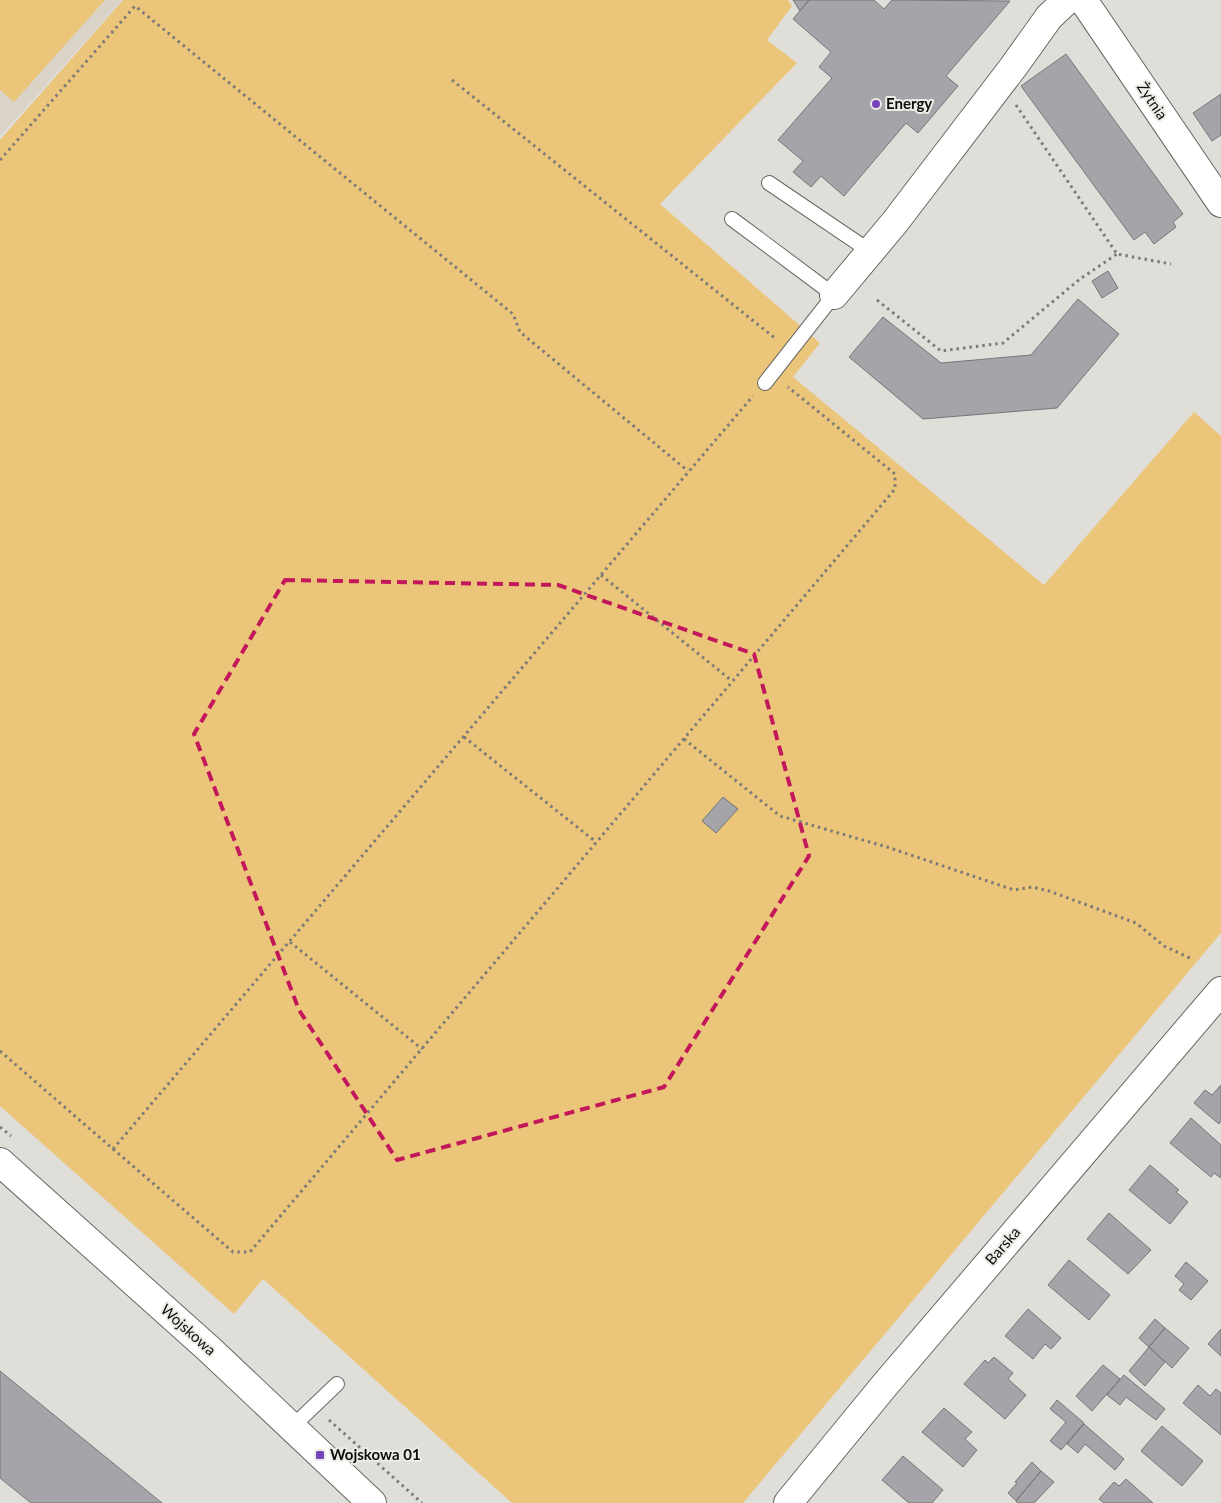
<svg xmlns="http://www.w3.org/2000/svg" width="1221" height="1503" font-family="Lato,sans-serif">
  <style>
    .built { fill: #d9d3c8 }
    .green { fill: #ebc67a }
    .building { fill: #a5a4a8; stroke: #77757a }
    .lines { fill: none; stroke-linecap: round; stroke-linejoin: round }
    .service-casing { stroke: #6a6864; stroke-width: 16 }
    .minor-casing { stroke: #6a6864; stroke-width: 30 }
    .tertiary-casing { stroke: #6a6864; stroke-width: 30 }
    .path { stroke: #7b7a77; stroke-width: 3; stroke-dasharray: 2.5 4; stroke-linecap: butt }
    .service { stroke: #fff; stroke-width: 14 }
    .minor { stroke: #fff; stroke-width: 28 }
    .tertiary { stroke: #fff; stroke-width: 28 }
    .marked { fill: none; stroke: #c2185b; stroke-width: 4; stroke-dasharray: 10 6; stroke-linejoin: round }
    .poi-dot { fill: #7543ba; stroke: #edebe6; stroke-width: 2 }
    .labels { text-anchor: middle; stroke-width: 4; stroke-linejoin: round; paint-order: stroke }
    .street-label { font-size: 15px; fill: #0d0d0b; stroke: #edebe6 }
    .poi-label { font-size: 15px; font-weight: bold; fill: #0d0d0b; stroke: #edebe6; text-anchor: start }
  </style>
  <rect width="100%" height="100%" fill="#e0ded9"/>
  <path class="built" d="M0,0H122L0,136Z"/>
  <path class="green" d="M0,0H105L14,102L0,90Z
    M123,0H788L792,6L767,40L797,63L660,204L820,343L793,377L1044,585L1194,412L1221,436V933L743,1503H512L263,1279L234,1314L0,1106V140Z"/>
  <path class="building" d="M793,0H809L800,11Z
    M809,0H874L884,9L892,0L1010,1L946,76L958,86L918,133L906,123L844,196L821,176L811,187L793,172L803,161L778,140L832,78L819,67L831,52L793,19Z
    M1066,54L1183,214L1173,222L1176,227L1154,244L1145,232L1134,240L1021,86Z
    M1221,94V135L1212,141L1193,113Z
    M1108,271L1118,288L1102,298L1092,281Z
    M1078,299L1119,334L1057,408L923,419L849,357L883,317L941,363L1031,355Z
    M723,797L738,809L716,833L702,821Z
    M1221,1085V1121L1219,1124L1194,1103L1205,1090L1212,1095Z
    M1191,1118L1221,1145V1178L1214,1173L1211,1177L1170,1143Z
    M1150,1165L1179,1190L1176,1192L1188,1202L1170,1224L1129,1190Z
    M1109,1213L1151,1250L1128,1274L1087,1239Z
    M1069,1260L1110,1295L1089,1320L1048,1285Z
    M1186,1262L1208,1281L1191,1300L1179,1290L1184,1284L1175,1276Z
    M1028,1309L1061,1338L1051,1349L1045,1344L1033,1359L1005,1336Z
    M1155,1319L1165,1328L1149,1347L1139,1338Z
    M1165,1328L1189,1348L1172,1368L1149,1347Z
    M1221,1329V1356L1208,1344Z
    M1149,1347L1165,1362L1145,1386L1129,1371Z
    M994,1357L1013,1373L1008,1379L1026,1395L1005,1419L964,1384L985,1360L988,1363Z
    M1103,1365L1120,1379L1092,1411L1076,1396Z
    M0,1371L162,1503H31L0,1478Z
    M1124,1375L1165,1409L1156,1420L1126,1397L1120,1405L1107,1395Z
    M1198,1385L1210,1396L1216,1389L1221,1393V1435L1183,1403Z
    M1057,1400L1084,1423L1061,1450L1050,1441L1066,1422L1050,1409Z
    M944,1408L972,1432L965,1439L977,1450L963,1467L922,1432Z
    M1084,1424L1124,1459L1115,1470L1085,1444L1078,1453L1067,1444Z
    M1162,1426L1203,1461L1182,1486L1141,1451Z
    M903,1456L943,1490L932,1503H909L882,1480Z
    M1032,1462L1041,1471L1016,1501L1008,1493L1017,1483L1015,1482Z
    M1041,1471L1054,1482L1034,1503H1018L1016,1501Z
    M1126,1479L1153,1503H1104L1099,1499L1114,1482L1119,1486Z"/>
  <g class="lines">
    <defs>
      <path id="service" d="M769,183L871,252
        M732,219L834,295L765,383
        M292,1427L337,1384"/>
      <path id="minor" d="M1083,0L1221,203
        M834,295L895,222L1014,66L1049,17L1067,0
        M788,1503L884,1386L1221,991"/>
      <path id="tertiary" d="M0,1162L210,1350L372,1503"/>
    </defs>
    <use href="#service" class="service-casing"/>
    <use href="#minor" class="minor-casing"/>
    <use href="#tertiary" class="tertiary-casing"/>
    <path class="path" d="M452,80L776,339
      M1016,105L1117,254L1171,264
      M0,160L135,6L513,314L520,332L688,471
      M877,300L941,351L1003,343L1080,279L1117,254
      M601,575L732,681
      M464,737L596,842
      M684,739L780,816L887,847L1014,890L1032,887L1049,891L1136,923L1164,946L1190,958
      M290,942L422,1049
      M0,1051L113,1149L753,396
      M0,1127L11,1136
      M113,1149L233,1252H250L895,489V474L788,387
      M329,1420L422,1503"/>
    <use href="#service" class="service"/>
    <use href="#minor" class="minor"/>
    <use href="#tertiary" class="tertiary"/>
  </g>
  <path class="marked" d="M285,580L558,585L754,654L809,856L664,1087L397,1160L299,1010L194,734Z"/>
  <g class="poi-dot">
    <circle cx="876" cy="104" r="5"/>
    <rect x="315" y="1450" width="10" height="10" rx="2.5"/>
  </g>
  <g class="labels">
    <g class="street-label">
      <text transform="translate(1152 101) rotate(56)" y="5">Żytnia</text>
      <text transform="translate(1003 1246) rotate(-49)" y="5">Barska</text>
      <text transform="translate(188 1330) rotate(42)" y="5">Wojskowa</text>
    </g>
    <g class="poi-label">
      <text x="886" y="109">Energy</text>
      <text x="330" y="1460">Wojskowa 01</text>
    </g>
  </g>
</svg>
